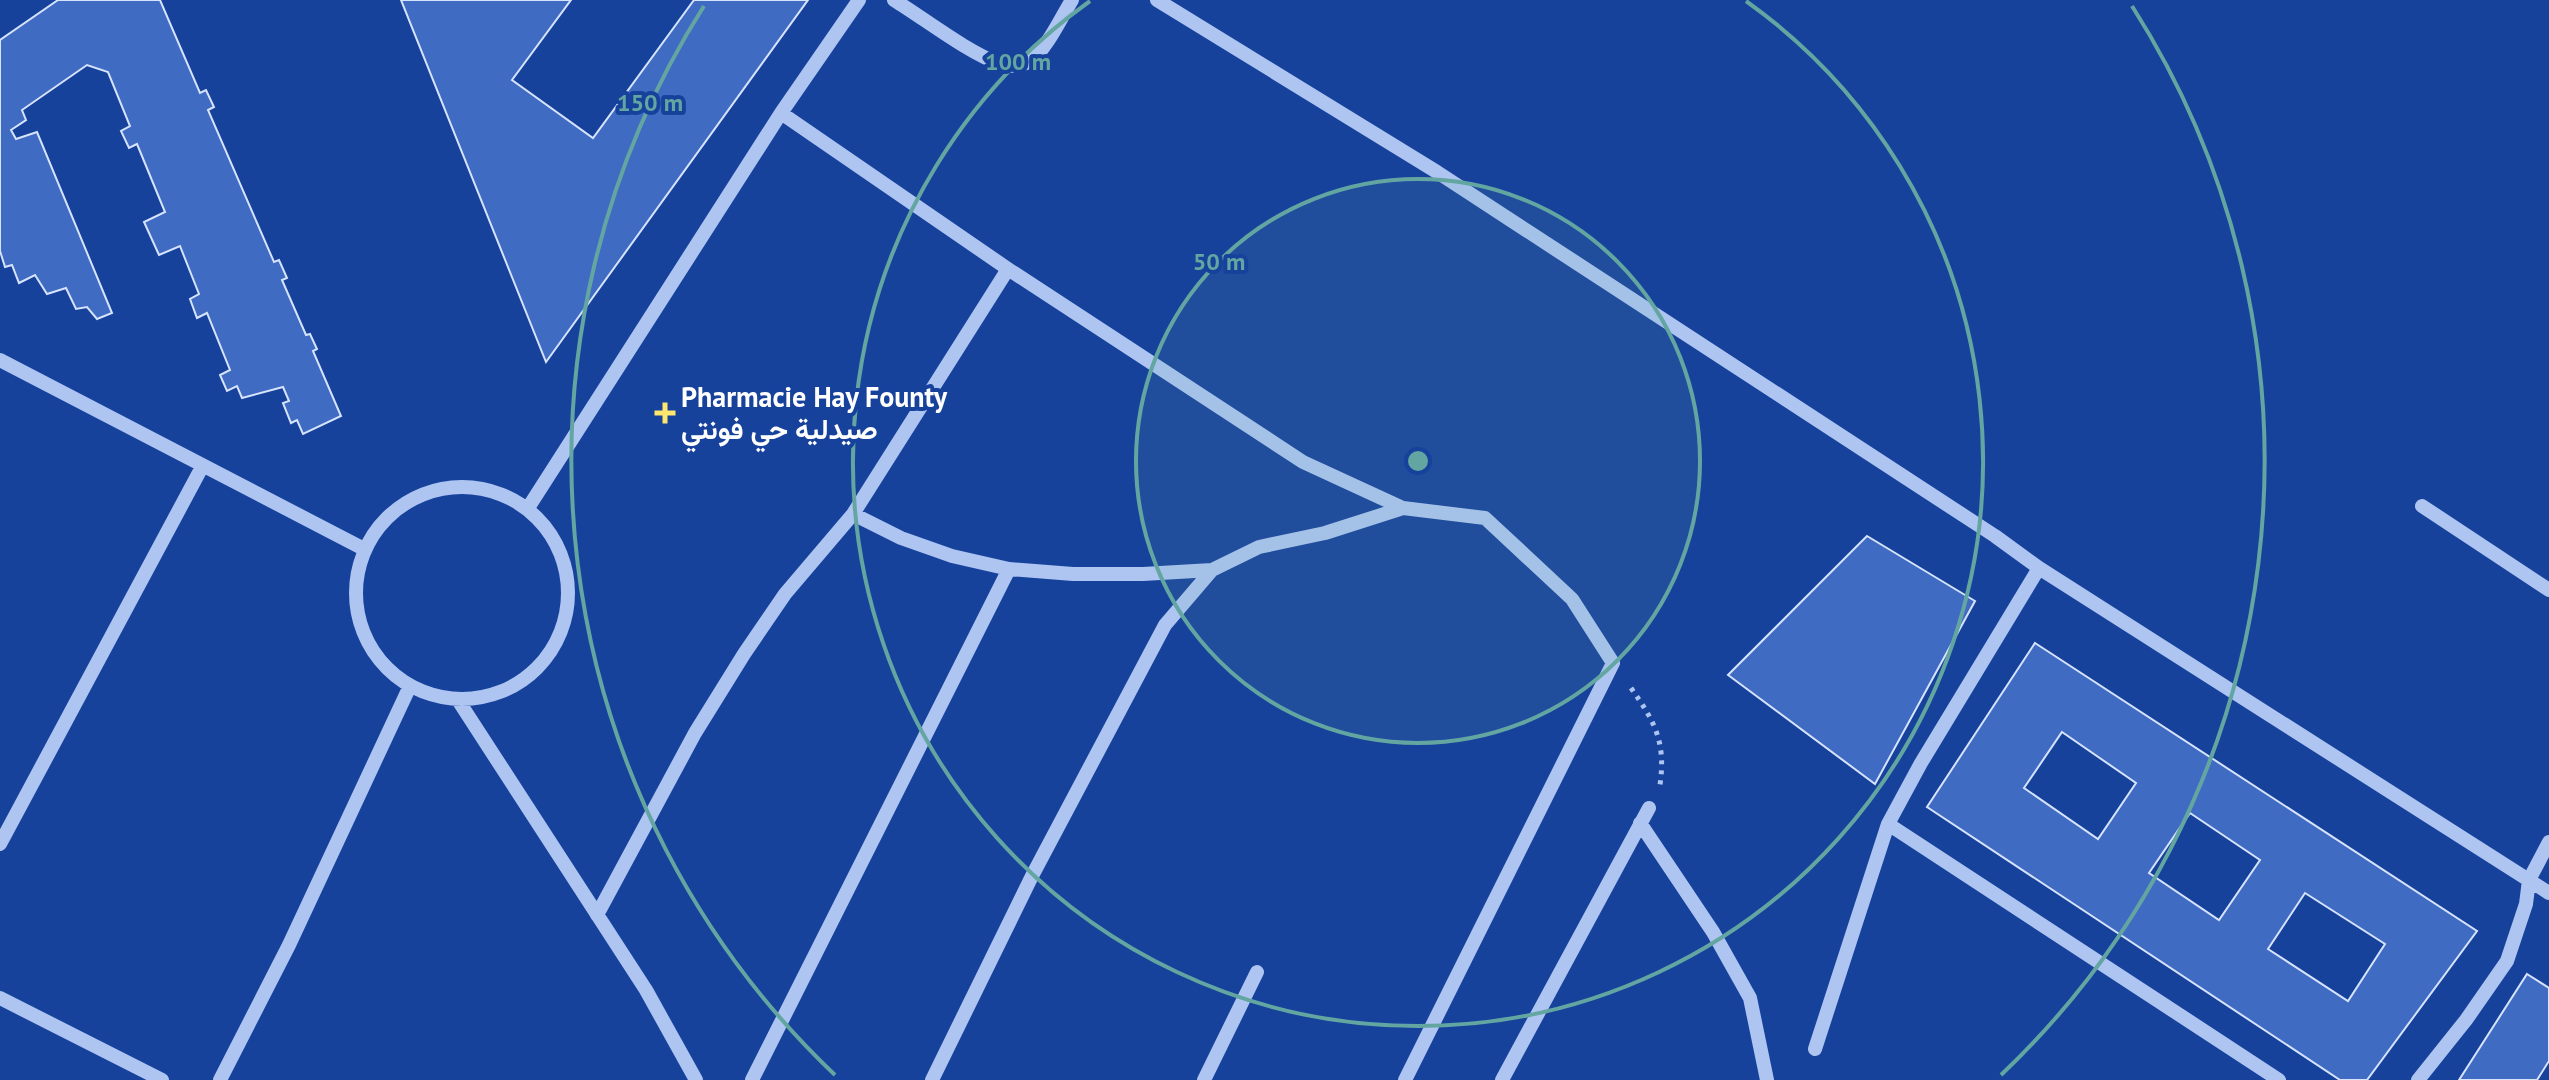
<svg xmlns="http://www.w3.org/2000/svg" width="2549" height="1080" font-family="'PT Sans',Vazirmatn,sans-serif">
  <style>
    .building { fill: #406bc2; stroke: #d6e3fc; stroke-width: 2; fill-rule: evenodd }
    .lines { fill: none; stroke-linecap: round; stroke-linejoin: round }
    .path { stroke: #aec5f2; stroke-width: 5; stroke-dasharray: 4 6; stroke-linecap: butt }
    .minor { stroke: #aec5f2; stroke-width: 14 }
    .ring { fill: none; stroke: #63a6a1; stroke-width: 4 }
    .poi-dot { fill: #ffe66f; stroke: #17429c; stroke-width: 3 }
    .labels { text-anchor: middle; stroke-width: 8; stroke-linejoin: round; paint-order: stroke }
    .poi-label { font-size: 28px; font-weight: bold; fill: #fff; stroke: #17429c; text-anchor: start }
    .centre { fill: #63a6a1; stroke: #17429c; stroke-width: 4 }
    .ring-label { font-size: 24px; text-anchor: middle; font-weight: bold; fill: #63a6a1; stroke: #17429c; stroke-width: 8; stroke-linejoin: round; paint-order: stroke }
  </style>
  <rect width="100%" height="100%" fill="#17429c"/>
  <path class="building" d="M58,0H160L200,93L206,90L214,107L208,110L274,262L279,260L287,278L282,280L306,335L310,334L317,349L313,351L341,416L303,434L297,420L291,423L283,403L289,401L283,387L242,398L237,386L227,391L220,375L230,370L207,313L197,318L190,299L199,294L180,246L159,255L144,222L165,212L137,144L129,148L121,131L130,126L108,72L87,65L22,110L26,120L11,130L16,139L37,132L112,313L97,319L87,307L76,309L66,288L47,294L35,275L19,283L12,265L5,267L0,251V40Z
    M401,0H571L512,80L593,138L694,0H808L546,362Z
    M1867,536L1975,601L1875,784L1728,675Z
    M2035,643L2477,931L2367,1080H2340L1927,807ZM2062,732L2136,783L2098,839L2024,788ZM2190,813L2260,860L2219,920L2149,873ZM2305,893L2385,944L2348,1001L2268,949Z
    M2527,974L2549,988V1061L2537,1080H2459Z"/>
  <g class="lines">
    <path class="path" d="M1631,688C1655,722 1666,742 1660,785"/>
    <path class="minor" d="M894,0C925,19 967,52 1000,64C1009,67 1022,66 1030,61C1045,52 1062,16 1072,0
      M1157,0L1437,172L1995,536L2039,568L2549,893
      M781,113L1008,269L1303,462L1403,508L1485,518L1572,599L1613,663L1405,1080
      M0,360L364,549
      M356 593a106 106 0 1 1 212 0a106 106 0 1 1-212 0Z
      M2422,506L2549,590
      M528,508L781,113L859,0
      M853,514L901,538L952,556L1009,569L1073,574H1143L1212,570L1259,547L1325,533L1403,508
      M458,700L646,990L696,1080
      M1640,823L1713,932L1750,998L1767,1080
      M1888,824L2279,1080
      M0,844L202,467
      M597,915L695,733L744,654L785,594L853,514L1008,269
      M0,998L162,1080
      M1815,1049L1888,824L1921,763L2039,568
      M220,1080L289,945L410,686
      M752,1080L1009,569
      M932,1080L1032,876L1165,625L1212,570
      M1204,1080L1257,972
      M1502,1080L1649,808
      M2418,1080L2466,1020L2507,961L2526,904L2529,880L2549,842"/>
  </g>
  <circle cx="1418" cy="461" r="282" fill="#63a6a1" fill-opacity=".12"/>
  <g class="ring">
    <circle cx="1418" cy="461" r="282"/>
    <path d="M1746 1A565 565 0 1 1 1090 1"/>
    <path d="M835 1075A847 847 0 0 1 704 6M2132 6A847 847 0 0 1 2001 1075"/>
  </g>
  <path class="poi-dot" d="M661 401h8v8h8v8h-8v8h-8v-8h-8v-8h8z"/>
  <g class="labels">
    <g class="poi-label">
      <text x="681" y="407">Pharmacie Hay Founty<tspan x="681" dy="32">صيدلية حي فونتي</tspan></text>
    </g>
  </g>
  <circle cx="1418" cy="461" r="12" class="centre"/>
  <g class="ring-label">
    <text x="1018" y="70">100 m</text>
    <text x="650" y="111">150 m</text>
    <text x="1219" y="270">50 m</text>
  </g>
</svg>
